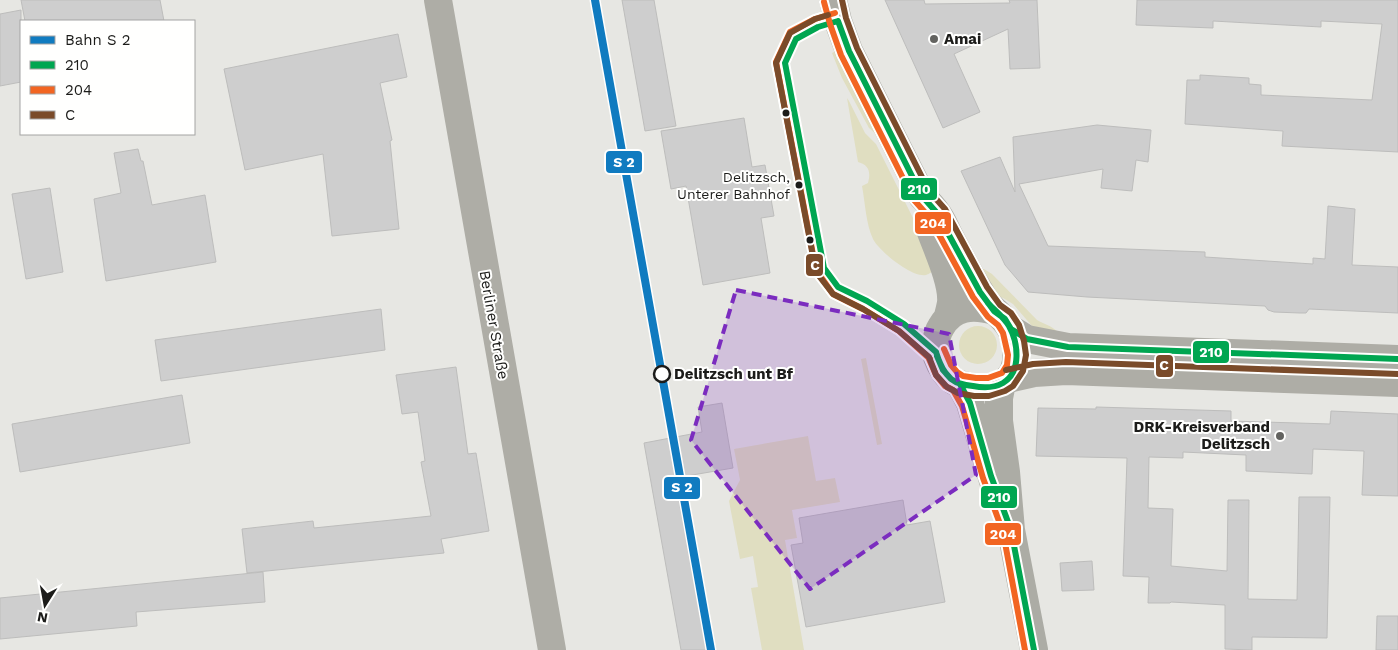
<svg xmlns="http://www.w3.org/2000/svg" width="1398" height="650" font-family="'Work Sans',sans-serif">
  <style>
    .green { fill: #e0dec1 }
    .building { fill: #cecece; stroke: #bdbdbc }
    .lines { fill: none; stroke-linecap: round; stroke-linejoin: round }
    .street { stroke: #aeada6; stroke-width: 28 }
    .secondary { stroke: #acaca5; stroke-width: 28 }
    .bus-1-casing { stroke: #fffffe; stroke-width: 10 }
    .bus-2-casing { stroke: #fffffe; stroke-width: 10 }
    .bus-3-casing { stroke: #fffffe; stroke-width: 10 }
    .bus-1 { stroke: #00a651; stroke-width: 6 }
    .bus-2 { stroke: #f26522; stroke-width: 6 }
    .bus-3 { stroke: #7a4b2a; stroke-width: 6 }
    .rail-1-casing { stroke: #fffffe; stroke-width: 11 }
    .rail-1 { stroke: #107bc0; stroke-width: 8 }
    .marked { fill: #7b2cbf; fill-opacity: 0.2; stroke: #7b2cbf; stroke-width: 4; stroke-dasharray: 10 6; stroke-linejoin: round }
    .poi-dot { fill: #636360; stroke: #fffffe; stroke-width: 2 }
    .bus-dot { fill: #1c1c1a; stroke: #fffffe; stroke-width: 2 }
    .stop-dot { fill: #fffffe; stroke: #1c1c1a; stroke-width: 2.5 }
    .labels { text-anchor: middle; stroke-width: 4; stroke-linejoin: round; paint-order: stroke }
    .bus-label { font-size: 14px; fill: #1c1c1a; stroke: #fffffe; text-anchor: end }
    .poi-label { font-size: 15px; font-weight: bold; fill: #1c1c1a; stroke: #fffffe; text-anchor: start }
    .street-label { font-size: 15px; fill: #1c1c1a; stroke: #fffffe }
    .stop-label { font-size: 15px; font-weight: bold; fill: #1c1c1a; stroke: #fffffe; text-anchor: start }
    .line-badge { stroke: #fffffe; stroke-width: 2 }
    .badge-label { font-size: 14px; text-anchor: middle; font-weight: bold; fill: #fff }
  </style>
  <rect width="100%" height="100%" fill="#e7e7e3"/>
  <path class="green" d="M836,51L876,134L869,128L842,78L832,53Z
    M847,98L849,101L865,133L876,144L916,224L936,270C933,271 929,274 926,275C912,278 879,251 873,239C866,225 865,202 862,186L868,183C871,172 869,165 858,162Z
    M977,269H984L992,274L1037,320C1044,324 1052,326 1058,332L1032,326L1013,304L1003,298L992,294Z
    M959 345a19 19 0 1 1 38 0a19 19 0 1 1-38 0Z
    M866,358L882,444L877,445L861,359Z
    M808,436L816,481L835,478L840,502L792,510L797,538L785,540L804,650H762L751,588L758,587L753,556L740,559L729,501L740,480L734,449Z"/>
  <path class="building" d="M21,0H160L164,21H25Z
    M622,0H654L676,126L645,131Z
    M885,0H924L925,4L1010,3L1009,0H1037L1040,68L1010,69L1008,29L954,54L980,112L943,128Z
    M1137,0H1398V152L1282,146L1283,131L1185,124L1187,80H1200V75L1249,78V84L1261,85V95L1372,100L1382,24L1321,21V27L1213,21V28L1136,25Z
    M21,10V82L0,86V14Z
    M398,34L407,77L380,83L392,140L390,141L399,229L332,236L323,154L245,170L224,69Z
    M744,118L752,167L765,165L774,216L761,218L770,273L703,285L686,186L671,189L661,131Z
    M1097,125L1151,130L1148,162L1136,160L1132,191L1101,188L1103,169L1019,184L1048,246L1205,252V257L1313,264V258L1325,259L1328,206L1355,209L1352,265L1398,267V313L1309,309L1306,313H1300L1274,312L1268,310L1265,306L1087,297L1028,292L1005,265L961,171L1000,157L1015,192L1013,137Z
    M138,149L141,161H143L152,205L205,195L216,262L106,281L94,199L121,193L114,153Z
    M50,188L63,272L26,279L12,194Z
    M381,309L385,350L161,381L155,340Z
    M456,367L468,454L476,453L489,531L441,539L444,553L247,573L242,529L313,521L314,528L431,516L421,462L425,461L418,412L402,414L396,375Z
    M182,395L190,443L20,472L12,424Z
    M722,403L733,468L675,478L706,650H681L644,443L702,432L698,407Z
    M1096,407L1231,411V421L1330,424L1331,411L1398,414V496L1362,495L1364,451L1313,449L1312,474L1246,471V455L1183,452V458L1149,457L1148,508L1173,509L1171,566L1227,571L1228,500H1249L1248,599L1297,600L1299,497H1330L1327,638L1252,637V650L1225,649V605L1171,602L1170,603H1148L1149,577L1123,576L1127,458L1036,456L1038,408L1096,409Z
    M903,500L907,525L930,521L945,602L806,627L791,545L803,543L799,518Z
    M1092,561L1094,590L1062,591L1060,563Z
    M263,572L265,602L136,612L137,626L0,639V598Z
    M1377,616H1398V650H1376Z"/>
  <g class="lines">
    <path class="street" d="M438,0L552,650
      M1011,329L1027,339L1068,347L1398,359
      M1008,379L1034,373L1066,371L1398,383"/>
    <path class="secondary" d="M833,0L838,21L849,51L922,196C927,201 933,207 937,213C942,219 945,227 948,233C958,252 968,272 979,290C983,297 989,306 995,311C1002,318 1008,322 1012,332C1017,346 1020,366 1008,379C997,391 963,389 951,379C944,373 940,365 937,357C935,347 936,335 941,327C953,306 973,305 994,311
      M929,227C936,247 953,282 951,303C950,308 949,313 947,319
      M1002,383L999,398V421L1006,472L1011,530L1034,650
      M960,384L970,403L993,481"/>
    <defs>
      <path id="bus-1" d="M838,21L849,51L922,196L937,213L980,292L994,311L1005,319L1011,329L1027,339L1068,347L1398,359
        M838,21L818,27L796,39L785,63L824,268L838,287L867,301L904,324L936,352
        M936,352C939,362 943,372 951,379C957,384 965,385 973,386C983,388 994,388 1003,383C1022,372 1018,342 1009,326C1004,317 995,311 988,303
        M937,356L943,370L951,379L960,384L970,403L991,476L1011,530L1034,650"/>
      <path id="bus-2" d="M824,2L830,24L841,55L914,200L930,218L973,297L988,317L998,325L1003,333L1008,355L1007,365L1002,373L988,378H976L963,376L957,372L951,365L944,349
        M835,13L815,19L790,32L776,62L816,270L833,294L863,309L899,331L930,359
        M929,359L936,375L945,386L953,390L962,406L983,478L1003,532L1025,650"/>
      <path id="bus-3" d="M828,15L815,19L790,33L776,63L816,272L833,294L863,309L899,331L929,357L936,375L947,387L958,393L974,396H989L1005,391L1013,386L1023,371L1026,355L1024,341L1019,325L1011,313L1000,305L987,287L945,209L929,191L857,48L846,18L842,0
        M1006,370L1033,364L1066,362L1398,374"/>
    </defs>
    <use href="#bus-1" class="bus-1-casing"/>
    <use href="#bus-2" class="bus-2-casing"/>
    <use href="#bus-3" class="bus-3-casing"/>
    <use href="#bus-1" class="bus-1"/>
    <use href="#bus-2" class="bus-2"/>
    <use href="#bus-3" class="bus-3"/>
    <defs>
      <path id="rail-1" d="M595,0L711,650"/>
    </defs>
    <use href="#rail-1" class="rail-1-casing"/>
    <use href="#rail-1" class="rail-1"/>
  </g>
  <path class="marked" d="M736,290L949,334L976,475L810,589L691,440Z"/>
  <g class="poi-dot">
    <circle cx="934" cy="39" r="5"/>
    <circle cx="1280" cy="436" r="5"/>
  </g>
  <g class="bus-dot">
    <circle cx="786" cy="113" r="4.5"/>
    <circle cx="799" cy="185" r="4.5"/>
    <circle cx="810" cy="240" r="4.5"/>
  </g>
  <circle class="stop-dot" cx="662" cy="374" r="8"/>
  <g class="labels">
    <g class="bus-label">
      <text x="790" y="182">Delitzsch,<tspan x="790" dy="17">Unterer Bahnhof</tspan></text>
    </g>
    <g class="poi-label">
      <text x="944" y="44">Amai</text>
      <text x="1270" y="432" text-anchor="end">DRK-Kreisverband<tspan x="1270" dy="17">Delitzsch</tspan></text>
    </g>
    <g class="street-label">
      <text transform="translate(494 325) rotate(80)" y="5">Berliner Straße</text>
    </g>
    <g class="stop-label">
      <text x="674" y="379">Delitzsch unt Bf</text>
    </g>
  </g>
  <g class="line-badge">
    <rect x="605" y="150" width="38" height="24" rx="5" fill="#107bc0"/>
    <rect x="900" y="177" width="38" height="24" rx="5" fill="#00a651"/>
    <rect x="914" y="211" width="38" height="24" rx="5" fill="#f26522"/>
    <rect x="805" y="253" width="19" height="24" rx="5" fill="#7a4b2a"/>
    <rect x="1192" y="340" width="38" height="24" rx="5" fill="#00a651"/>
    <rect x="1155" y="354" width="19" height="24" rx="5" fill="#7a4b2a"/>
    <rect x="663" y="476" width="38" height="24" rx="5" fill="#107bc0"/>
    <rect x="980" y="485" width="38" height="24" rx="5" fill="#00a651"/>
    <rect x="984" y="522" width="38" height="24" rx="5" fill="#f26522"/>
  </g>
  <g class="badge-label">
    <text x="624" y="167">S 2</text>
    <text x="919" y="194">210</text>
    <text x="933" y="228">204</text>
    <text x="815" y="270">C</text>
    <text x="1211" y="357">210</text>
    <text x="1164" y="370">C</text>
    <text x="682" y="492">S 2</text>
    <text x="999" y="502">210</text>
    <text x="1003" y="539">204</text>
  </g>
  <rect x="20" y="20" width="175" height="115" fill="#fffffe" stroke="#a4a4a3"/>
  <rect x="30" y="36" width="25" height="8" fill="#107bc0" stroke="#a4a4a3"/>
  <text x="65" y="45" font-size="15" fill="#1c1c1a">Bahn S 2</text>
  <rect x="30" y="61" width="25" height="8" fill="#00a651" stroke="#a4a4a3"/>
  <text x="65" y="70" font-size="15" fill="#1c1c1a">210</text>
  <rect x="30" y="86" width="25" height="8" fill="#f26522" stroke="#a4a4a3"/>
  <text x="65" y="95" font-size="15" fill="#1c1c1a">204</text>
  <rect x="30" y="111" width="25" height="8" fill="#7a4b2a" stroke="#a4a4a3"/>
  <text x="65" y="120" font-size="15" fill="#1c1c1a">C</text>
  <g transform="translate(45 605) rotate(191)" stroke="#fffffe" stroke-width="4" paint-order="stroke">
  <path d="M0-4L9 19L0 12L-9 19Z" fill="#1c1c1a"/>
  <text y="-8" font-size="14" font-weight="bold" text-anchor="middle" fill="#1c1c1a">N</text>
  </g>
</svg>
